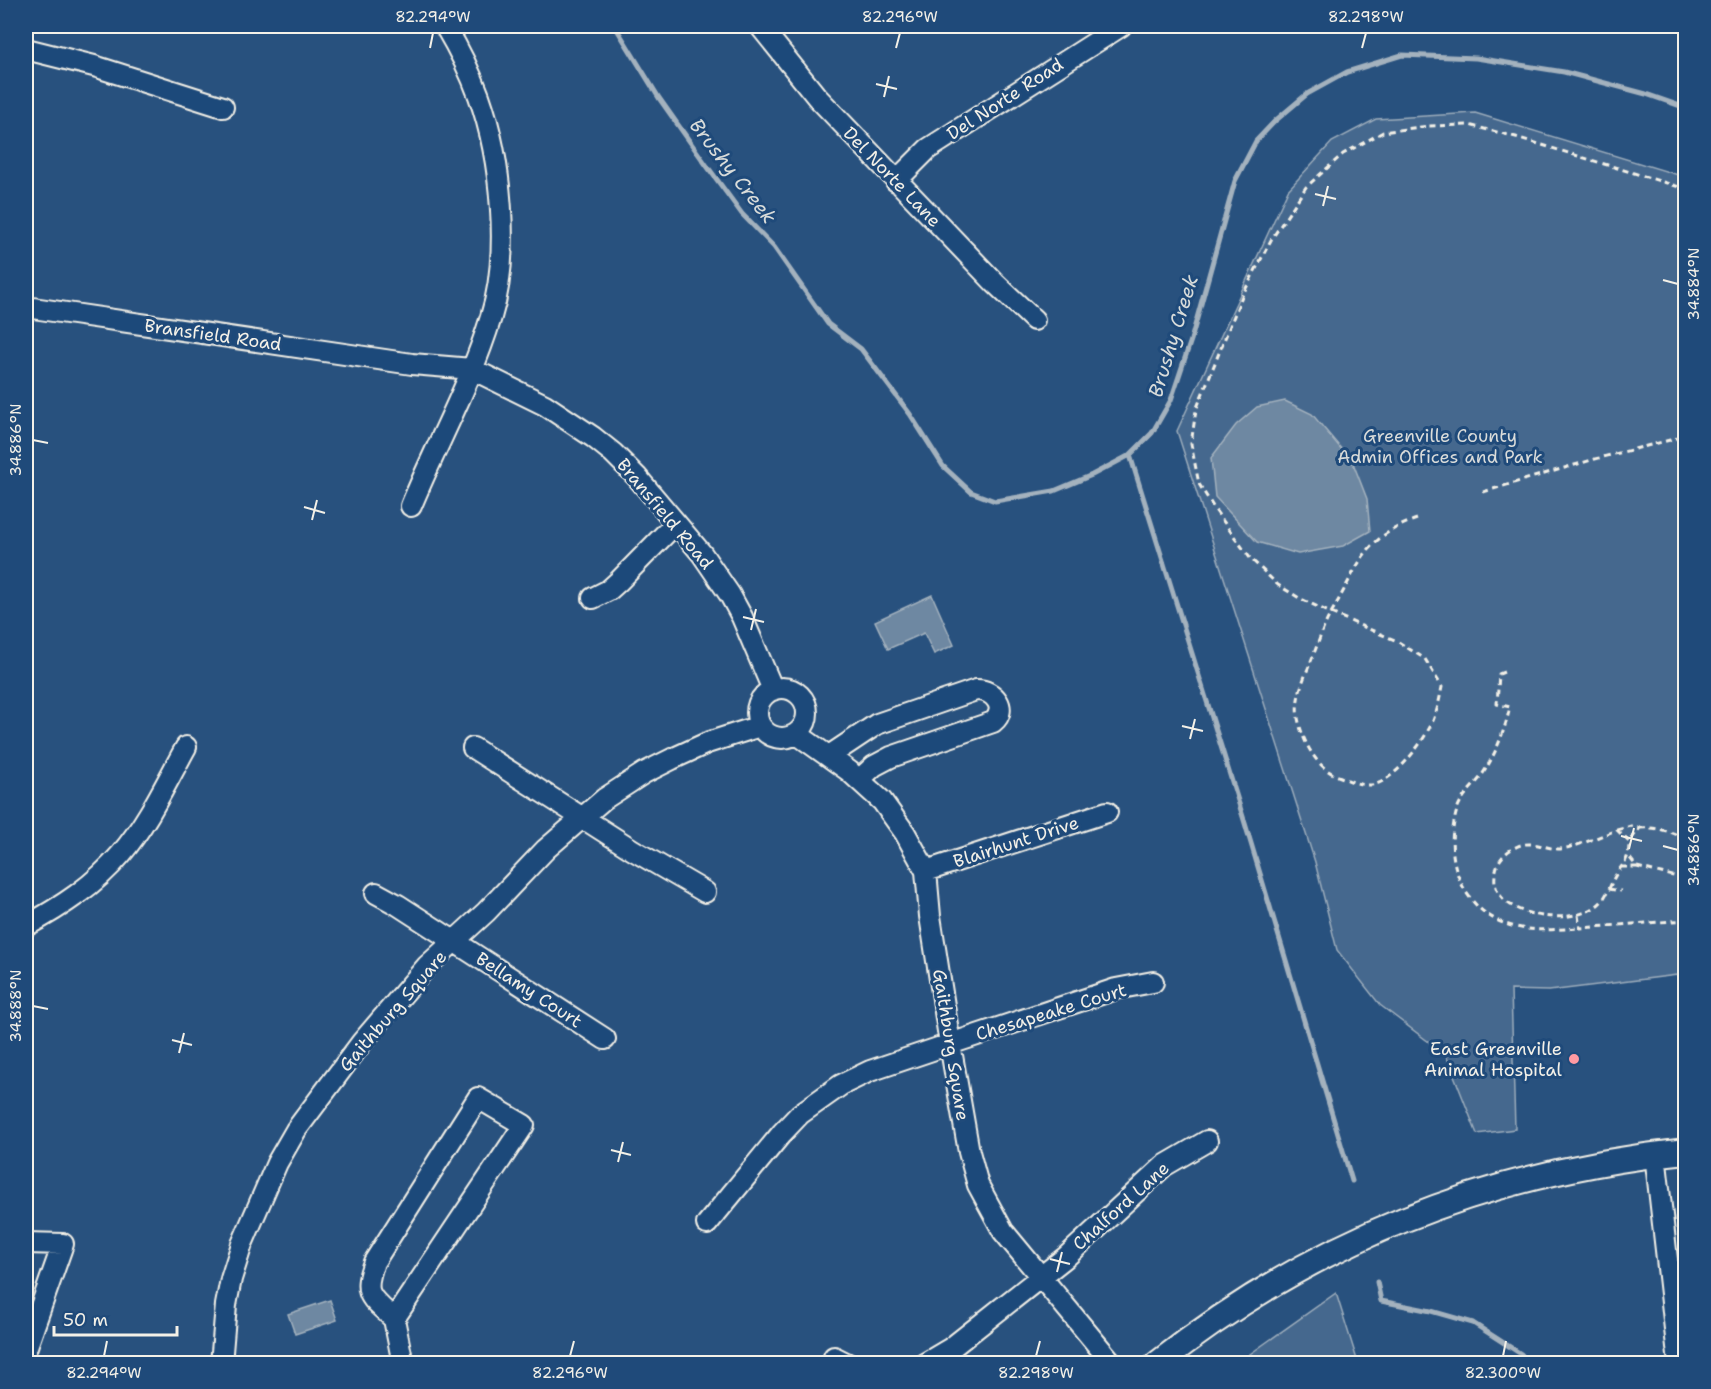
<svg xmlns="http://www.w3.org/2000/svg" width="1711" height="1389" font-family="'Shantell Sans',sans-serif">
  <style>
    .green { fill: #45688e; stroke: #9cacbb; stroke-width: 1.5 }
    .water { fill: #6e88a2; stroke: #a4b2be; stroke-width: 1.5 }
    .lines { fill: none; stroke-linecap: round; stroke-linejoin: round }
    .stream { stroke: #a4b2be; stroke-width: 5 }
    .minor-casing { stroke: #f4f1e8; stroke-width: 24 }
    .major-casing { stroke: #f4f1e8; stroke-width: 28 }
    .path { stroke: #f4f1e8; stroke-width: 3; stroke-dasharray: 6 4.5; stroke-linecap: butt }
    .minor { stroke: #1f4a7a; stroke-width: 20 }
    .major { stroke: #1f4a7a; stroke-width: 24 }
    .ticks { fill: none; stroke: #f4f1e8; stroke-width: 2 }
    .poi-dot { fill: #ff9aa2; stroke: #1f4a7a; stroke-width: 2 }
    .labels { text-anchor: middle; stroke-width: 6; stroke-linejoin: round; paint-order: stroke }
    .street-label { font-size: 18px; fill: #f4f1e8; stroke: #1f4a7a }
    .park-label { font-size: 18px; fill: #dadcda; stroke: #1f4a7a }
    .poi-label { font-size: 18px; fill: #f4f1e8; stroke: #1f4a7a; text-anchor: end }
    .water-label { font-size: 20px; font-style: italic; fill: #d9dcda; stroke: #1f4a7a }
    .neatline { fill: none; stroke: #f4f1e8; stroke-width: 2 }
    .ticks-label { font-size: 15px; text-anchor: middle; fill: #f4f1e8 }
  </style>
  <rect width="100%" height="100%" fill="#28517e"/>
  <filter id="ink" filterUnits="userSpaceOnUse"><feTurbulence type="fractalNoise" baseFrequency=".0167" numOctaves="2"/><feDisplacementMap in="SourceGraphic" scale="12" xChannelSelector="R" yChannelSelector="G"/><feConvolveMatrix kernelMatrix="1 2 1 2 8 2 1 2 1" color-interpolation-filters="sRGB"/></filter>
  <g filter="url(#ink)">
    <path class="green" d="M1475,113L1685,177V974L1549,991L1511,990L1515,1129L1477,1134L1446,1055L1380,1005L1337,950L1315,862L1177,431L1288,190L1332,142L1376,119Z
      M1336,1293L1358,1363H1245L1250,1354Z"/>
    <path class="water" d="M1285,401L1312,414L1353,463L1367,499L1370,531L1343,546L1298,554L1257,542L1215,497L1211,458L1236,425L1257,407Z
      M932,595L954,645L934,654L924,633L888,649L875,621Z
      M330,1300L337,1320L295,1334L288,1314Z"/>
    <g class="lines">
      <path class="stream" d="M615,26L659,98L707,166L742,214L774,247L828,324L861,349L910,414L943,466L971,492L995,501L1054,491L1092,475L1130,455L1152,433L1171,400L1191,340L1235,181L1256,141L1275,121L1307,94L1347,72L1402,55L1476,58L1564,72L1646,94L1686,108
        M1130,455L1244,820L1352,1181
        M1377,1282L1381,1301L1431,1311L1473,1323L1521,1354L1529,1364"/>
      <defs>
        <path id="minor" d="M760,26L817,97L995,283L1034,320
          M26,49L94,66L223,107
          M896,181L928,149L1121,26
          M26,307L412,364L472,369L545,405L593,437L613,453L637,477L702,554L730,595L742,617L773,690
          M411,506C437,443 471,383 491,317C511,253 501,158 479,96C470,71 458,48 445,26
          M593,598L609,590L619,581L676,523
          M757 713a25 25 0 1 1 50 0a25 25 0 1 1-50 0Z
          M797,734L849,771L882,801L905,833L926,871L930,916L950,1044L969,1152L978,1185L1003,1231L1113,1364
          M473,748L633,850L705,892
          M829,756L877,724L976,690C994,689 1009,709 993,722L891,757L874,766L860,779
          M926,871L1107,812
          M376,893L398,905L605,1039
          M26,926C61,907 95,885 121,854C148,822 166,783 186,747
          M1655,1154L1679,1364
          M707,1224L782,1133L800,1114L841,1085L870,1071L950,1044L1116,989L1153,982
          M26,1243L63,1244L26,1349
          M394,1319C370,1297 362,1295 374,1262L478,1098L524,1125L394,1319L403,1364
          M834,1357L848,1364
          M221,1364L226,1305L231,1279L242,1244L277,1163L296,1130L362,1042L427,966L486,912L546,849L604,799L644,773L672,759L707,743L760,726
          M924,1364L951,1348L1066,1257L1164,1166L1207,1141"/>
        <path id="major" d="M1157,1364C1314,1240 1487,1172 1686,1151"/>
      </defs>
      <use href="#minor" class="minor-casing"/>
      <use href="#major" class="major-casing"/>
      <path class="path" d="M1483,492L1595,459L1686,436
        M1417,519C1361,538 1359,567 1331,613L1301,599L1278,585L1250,558L1215,510L1199,484L1191,444L1196,410L1242,296L1271,240L1306,187L1343,154L1383,132L1428,126L1469,125L1516,137L1686,189
        M1331,613L1397,641L1425,659L1442,687C1440,697 1438,708 1434,718C1427,738 1392,786 1369,785C1358,785 1348,780 1338,776C1316,768 1302,740 1298,718C1294,696 1306,675 1313,656C1319,641 1323,627 1331,613Z
        M1504,672L1499,674L1497,704L1510,707C1504,733 1495,756 1480,778C1472,788 1463,795 1458,807C1441,857 1462,915 1516,927C1537,932 1559,929 1580,928
        M1640,828C1656,827 1673,831 1686,840
        M1617,830L1629,842C1629,864 1623,861 1614,878C1610,886 1607,895 1601,902C1576,930 1483,918 1496,870C1498,860 1506,851 1516,847C1531,839 1545,849 1560,849C1575,848 1602,835 1617,830Z
        M1617,830L1631,826L1640,828L1629,842
        M1621,867H1637L1629,857
        M1637,867L1681,878L1686,881
        M1681,878L1686,869
        M1609,889L1621,891
        M1578,915L1580,928L1686,920"/>
      <use href="#minor" class="minor"/>
      <use href="#major" class="major"/>
    </g>
  </g>
  <path class="ticks" d="M430,48L433,33M896,48L900,33M1362,48L1366,33M876,84L897,89M884,97L889,76M1315,194L1336,199M1323,206L1328,186M1663,280L1678,284M33,440L48,443M304,507L325,513M312,520L317,500M743,617L764,622M751,630L756,609M1182,726L1203,731M1190,739L1195,719M1621,836L1642,841M1663,846L1678,850M1629,849L1634,828M33,1006L48,1009M172,1040L192,1045M179,1053L184,1033M611,1150L631,1155M618,1162L623,1142M1050,1259L1070,1264M1057,1272L1062,1252M104,1356L107,1341M570,1356L574,1341M1036,1356L1040,1341M1503,1356L1506,1341"/>
  <circle class="poi-dot" cx="1574" cy="1059" r="6"/>
  <g class="labels">
    <g class="street-label">
      <text transform="translate(1005 99) rotate(-33)" y="6">Del Norte Road</text>
      <text transform="translate(892 177) rotate(46)" y="6">Del Norte Lane</text>
      <text transform="translate(213 335) rotate(8)" y="6">Bransfield Road</text>
      <text transform="translate(665 514) rotate(50)" y="6">Bransfield Road</text>
      <text transform="translate(1016 842) rotate(-18)" y="6">Blairhunt Drive</text>
      <text transform="translate(529 990) rotate(33)" y="6">Bellamy Court</text>
      <text transform="translate(393 1011) rotate(-49)" y="6">Gaithburg Square</text>
      <text transform="translate(1051 1012) rotate(-17)" y="6">Chesapeake Court</text>
      <text transform="translate(951 1045) rotate(81)" y="6">Gaithburg Square</text>
      <text transform="translate(1121 1206) rotate(-42)" y="6">Chalford Lane</text>
    </g>
    <g class="park-label">
      <text x="1440" y="442">Greenville County<tspan x="1440" dy="21">Admin Offices and Park</tspan></text>
    </g>
    <g class="poi-label">
      <text x="1562" y="1055">East Greenville<tspan x="1562" dy="21">Animal Hospital</tspan></text>
    </g>
    <g class="water-label">
      <text transform="translate(733 171) rotate(52)" y="7">Brushy Creek</text>
      <text transform="translate(1173 336) rotate(-73)" y="7">Brushy Creek</text>
    </g>
  </g>
  <rect width="1711" height="1389" fill="none" stroke="#1f4a7a" stroke-width="66"/>
  <path d="M54 1326v9h123v-9" fill="none" stroke="#f4f1e8" stroke-width="3"/>
  <text x="63" y="1326" font-size="18" fill="#f4f1e8" stroke="#1f4a7a" stroke-width="4.5" paint-order="stroke">50 m</text>
  <rect x="33" y="33" width="1645" height="1323" class="neatline"/>
  <g class="ticks-label">
    <text x="433" y="22">82.294°W</text>
    <text x="900" y="22">82.296°W</text>
    <text x="1366" y="22">82.298°W</text>
    <text transform="translate(1694 284) rotate(-90)" y="5">34.884°N</text>
    <text transform="translate(16 440) rotate(-90)" y="5">34.886°N</text>
    <text transform="translate(1694 850) rotate(-90)" y="5">34.886°N</text>
    <text transform="translate(16 1006) rotate(-90)" y="5">34.888°N</text>
    <text x="104" y="1378">82.294°W</text>
    <text x="570" y="1378">82.296°W</text>
    <text x="1036" y="1378">82.298°W</text>
    <text x="1503" y="1378">82.300°W</text>
  </g>
</svg>
